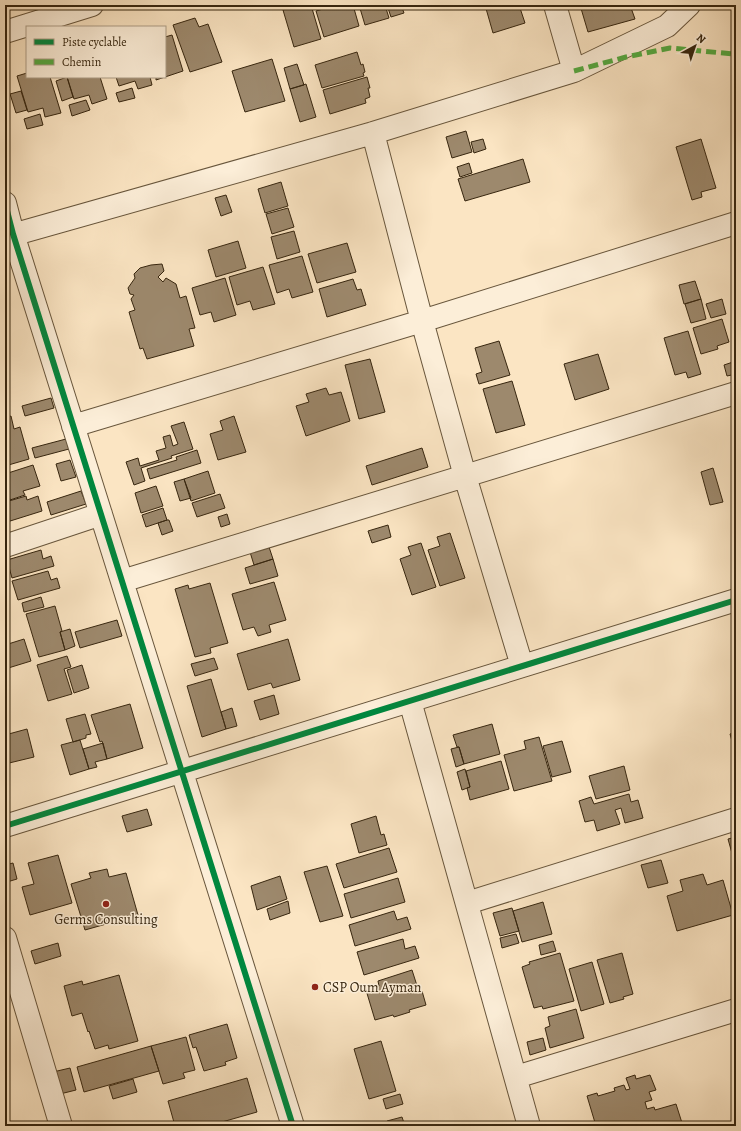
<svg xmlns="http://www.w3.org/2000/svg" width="741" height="1131" font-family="Alegreya,serif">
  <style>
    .building { fill: #9d896d; stroke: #37260f }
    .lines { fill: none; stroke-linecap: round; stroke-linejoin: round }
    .street-casing { stroke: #68563c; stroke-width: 24 }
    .street { stroke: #fceed8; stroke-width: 22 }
    .quiet { stroke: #55aa41; stroke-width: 5; stroke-dasharray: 10 5; stroke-linecap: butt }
    .cycleway-casing { stroke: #fceed8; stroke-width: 8 }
    .cycleway { stroke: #00873e; stroke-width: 6 }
    .poi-dot { fill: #8f2418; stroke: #fceed8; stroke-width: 1.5 }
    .labels { text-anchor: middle; stroke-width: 3; stroke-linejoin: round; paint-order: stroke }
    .poi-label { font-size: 14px; fill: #37260f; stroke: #fceed8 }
  </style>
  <rect width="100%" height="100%" fill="#fbe5c3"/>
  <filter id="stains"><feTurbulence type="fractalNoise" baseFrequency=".005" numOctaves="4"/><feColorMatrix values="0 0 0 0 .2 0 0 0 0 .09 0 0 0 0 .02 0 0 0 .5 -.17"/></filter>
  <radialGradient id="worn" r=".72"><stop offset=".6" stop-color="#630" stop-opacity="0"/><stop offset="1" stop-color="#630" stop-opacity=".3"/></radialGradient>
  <path class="building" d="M300,5H311L321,39L294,47L283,10Z
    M337,5H353L359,26L324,37L316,11Z
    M359,5H385L389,18L365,25Z
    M387,5H401L404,13L391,17Z
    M485,5H519L525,23L493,33Z
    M580,5H630L635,19L588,32Z
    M195,18L199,27L208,24L222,62L190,72L173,25Z
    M172,35L183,71L156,80V77H165V37Z
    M357,52L361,65L363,64L365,72L363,73L364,76L322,88L315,65Z
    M272,59L285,101L245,112L232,71Z
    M297,64L304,85L290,89L284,68Z
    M27,73V77H50L61,113L45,117L43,108L28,112L17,76Z
    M67,77L73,97L62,101L56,81Z
    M67,77H100L107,99L92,104L89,95L74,99Z
    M116,77H150L152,85L138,89L135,81L119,86Z
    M367,77L370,88H368L370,97L365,99L366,103L330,114L323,90Z
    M306,84L316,117L300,122L290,89Z
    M132,88L135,98L119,102L116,93Z
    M21,91L27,110L16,113L10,94Z
    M86,100L90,110L72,116L69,105Z
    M40,114L43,125L27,129L24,119Z
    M466,131L472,152L452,158L446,137Z
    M483,139L486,149L474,153L471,142Z
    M701,139L716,188L701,192L702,197L692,200L676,147Z
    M523,159L530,182L465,201L458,179Z
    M469,163L472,173L460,177L457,167Z
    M281,182L288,206L265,213L258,189Z
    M226,195L232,212L221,216L215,198Z
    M288,208L294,227L272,234L266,214Z
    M294,231L300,252L277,259L271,237Z
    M238,241L246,268L216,277L208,250Z
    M347,243L356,272L317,283L308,254Z
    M302,256L313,292L292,298L289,289L277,293L269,265Z
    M162,264L164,271L158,277L163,282L166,278L176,284L180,298L186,296L195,328L189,329L194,346L147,359L143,348L140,349L129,312L135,310L131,299L134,295L130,294L128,288L135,278L134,274L140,268L151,265Z
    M263,267L275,304L253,310L250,301L237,305L229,277Z
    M225,278L236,315L214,322L211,312L200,315L192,288Z
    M353,279L357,290L361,289L366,305L327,317L319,289Z
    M695,281L701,299L684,304L679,285Z
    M701,299L706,319L691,323L685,304Z
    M722,299L726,314L711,318L706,304Z
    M722,319L729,342L717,346L718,349L701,354L693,328Z
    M688,331L701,374L688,378L686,372L675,375L664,338Z
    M499,341L510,375L479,384L476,374L482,372L475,348Z
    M598,354L609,389L575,400L564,364Z
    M370,359L385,412L359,419L345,365Z
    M736,361V374L727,376L724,365Z
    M512,381L525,425L496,433L483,389Z
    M326,388L329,395L341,392L350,421L306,436L296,406L309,402L306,394Z
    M51,398L54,408L25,416L22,406Z
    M11,416L14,429L20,427L29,459L5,466V418Z
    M234,416L246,452L218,460L210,434L223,430L220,421Z
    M184,422L193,449L171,456L172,458L141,468L145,481L134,485L126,462L138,458L140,466L159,460L156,451L166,448L163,437L170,435L173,446L178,444L171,426Z
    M66,439L69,449L35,458L32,448Z
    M422,448L428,467L372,485L366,466Z
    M197,450L201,463L150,479L147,469L177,460L176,457Z
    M70,460L76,477L61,481L56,464Z
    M33,465L40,486L23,491L25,495L10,500L9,495L5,496V474Z
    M713,468L723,502L710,505L701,472Z
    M208,471L215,493L191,501L184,479Z
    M184,479L191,498L180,501L174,482Z
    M156,486L163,506L141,513L135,493Z
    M81,491L86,504L51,515L47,502Z
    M220,494L225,508L197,517L192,503Z
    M26,496L27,500L38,496L42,511L7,522L5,515V498L8,497L9,501Z
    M163,508L167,520L146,527L142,515Z
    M227,514L230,524L221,527L218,517Z
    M167,520H169L173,531L162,535L158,523Z
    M388,525L391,537L372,543L368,531Z
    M450,533L465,578L440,586L428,550L440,546L437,537Z
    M421,543L436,587L412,595L400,559L411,555L408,547Z
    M269,547L273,559L254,565L250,552Z
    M41,550L43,559L51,556L54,566L12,578L7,560Z
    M273,559L278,576L250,584L245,568Z
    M48,571L51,580L57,578L60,588L18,600L12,581Z
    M274,582L286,620L269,625L271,632L258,636L254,627L243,630L232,594Z
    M210,583L228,643L210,648L211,653L195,657L175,589L188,585L189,589Z
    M41,597L44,607L24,612L22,603Z
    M55,606L62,631L60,632L65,650L39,657L26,614Z
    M117,620L122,636L80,648L75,632Z
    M70,629L75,646L65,650L60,632Z
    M24,639L31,661L5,669V645Z
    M288,639L300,680L273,688L271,683L248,690L237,654Z
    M67,656L71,667L64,669L72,694L48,701L37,665Z
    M214,658L218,669L195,676L191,664Z
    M82,665L89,688L74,693L67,670Z
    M211,679L226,729L202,737L187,686Z
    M274,695L279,714L260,720L254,701Z
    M130,704L143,748L107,759L102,741L100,742L91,715Z
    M232,708L237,726L226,729L221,712Z
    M85,714L91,734L86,735V738L73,742L66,719Z
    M492,724L500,754L464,764L459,747H457L453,735Z
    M27,729L34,757L5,764V735Z
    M736,732V755L730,734Z
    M539,737L552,781L514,791L504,755L526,749L524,741Z
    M80,740L89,769L70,775L61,745Z
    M562,741L571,772L552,777L543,746Z
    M103,743L107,759L95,762L97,767L89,769L83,749Z
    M459,747L464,764L456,767L451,749Z
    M501,761L509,789L470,800L467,788L470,787L466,771Z
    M624,766L630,790L596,799L589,776Z
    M465,769L470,787L462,790L457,772Z
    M629,794L631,802L638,800L643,818L625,823L621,808L615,810L620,824L597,831L594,820L585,822L579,801L591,797L594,804Z
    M147,809L152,825L127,832L122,816Z
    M376,816L381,835L384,834L387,845L359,853L351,824Z
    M736,837V856L733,857L728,839Z
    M389,848L397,872L344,888L336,864Z
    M58,855L72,903L30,915L22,887L34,884L28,863Z
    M661,860L668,883L648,888L641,865Z
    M13,863L17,879L7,882L5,874V865Z
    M327,866L343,916L320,922L304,872Z
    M107,869L109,877L126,873L138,915L85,930L71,884L91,878L89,873Z
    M703,874L707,885L723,880L733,915L677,931L667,896L683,891L680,880Z
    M280,876L287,899L257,910L251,886Z
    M398,878L405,902L351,918L344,894Z
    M288,901L290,913L270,920L267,909Z
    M543,902L552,934L522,942L513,911Z
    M512,908L519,931L500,936L493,913Z
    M394,911L397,920L407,917L411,929L355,946L349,925Z
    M516,934L519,943L502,948L500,938Z
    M403,939L405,949L415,946L419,958L364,975L357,952Z
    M553,941L556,951L541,955L539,945Z
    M58,943L61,956L35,964L31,951Z
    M560,953L574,1001L543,1009L542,1006L534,1008L522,967L530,964L529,962Z
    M622,953L633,994L623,997L624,999L610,1003L597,960Z
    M592,962L604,1004L581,1011L569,969Z
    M412,970L419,992L422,991L426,1005L409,1010L410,1012L394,1017L393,1015L375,1020L366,990L379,986L378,981Z
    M119,975L138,1041L109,1049L108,1045L95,1049L89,1031L88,1032L82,1013L72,1016L64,986L82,981L83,985Z
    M576,1009L584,1038L550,1048L545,1028L550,1026L548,1017Z
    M227,1024L237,1058L225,1062L226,1065L204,1071L196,1047L193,1048L189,1035Z
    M186,1037L195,1070L183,1073L185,1078L163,1084L151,1046Z
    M543,1038L546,1050L530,1055L527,1042Z
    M381,1041L396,1091L369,1099L354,1049Z
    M151,1046L159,1071L84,1092L77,1067Z
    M70,1068L76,1090L60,1094L53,1072Z
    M635,1075L636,1079L650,1075L656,1090L649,1092L652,1100L645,1102L647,1109L654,1107L655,1110L676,1104L683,1126H596L587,1096L597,1093L598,1096L615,1091L614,1088L624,1085L626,1090L630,1089L626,1078Z
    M247,1078L257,1112L208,1126H175L168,1101Z
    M133,1079L137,1092L113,1099L109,1086Z
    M400,1094L403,1104L386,1109L383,1099Z
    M402,1117L405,1126H389L387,1121Z"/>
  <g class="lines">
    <defs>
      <path id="street" d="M555,5L574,71
        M5,32L92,5
        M373,133L422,321L465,476L522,666
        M5,203L13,234L293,1126
        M5,237L373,133L574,71L667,26L689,5
        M73,426L422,321L736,223
        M5,546L101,514
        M122,581L736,393
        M410,701L529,1126
        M5,826L736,600
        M467,903L736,819
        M5,938L61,1126
        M516,1077L736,1010"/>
    </defs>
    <use href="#street" class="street-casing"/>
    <use href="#street" class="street"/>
    <path class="quiet" d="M574,71L626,57L670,48L733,54L736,56"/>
    <defs>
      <path id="cycleway" d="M5,203L13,234L293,1126
        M5,826L736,600"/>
    </defs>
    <use href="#cycleway" class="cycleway-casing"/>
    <use href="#cycleway" class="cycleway"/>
  </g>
  <g class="poi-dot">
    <circle cx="106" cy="904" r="4"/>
    <circle cx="315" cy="987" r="4"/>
  </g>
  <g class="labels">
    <g class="poi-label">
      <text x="106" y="924">Germs Consulting</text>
      <text x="323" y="992" text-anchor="start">CSP Oum Ayman</text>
    </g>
  </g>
  <rect width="741" height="1131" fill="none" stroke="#fbe5c3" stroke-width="20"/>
  <rect x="6" y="6" width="729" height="1119" fill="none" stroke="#37260f" stroke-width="2"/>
  <rect x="10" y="10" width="721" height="1111" fill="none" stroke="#37260f"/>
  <rect x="26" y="26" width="140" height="52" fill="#fceed8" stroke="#ad9e88"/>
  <rect x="34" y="39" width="20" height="6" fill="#00873e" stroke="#ad9e88"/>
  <text x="62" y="46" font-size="12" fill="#37260f">Piste cyclable</text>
  <rect x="34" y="59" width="20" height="6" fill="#55aa41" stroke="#ad9e88"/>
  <text x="62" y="66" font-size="12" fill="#37260f">Chemin</text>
  <g transform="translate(695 46) rotate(40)" stroke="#fceed8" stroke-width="3" paint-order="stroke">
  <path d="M0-3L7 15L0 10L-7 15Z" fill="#37260f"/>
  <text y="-6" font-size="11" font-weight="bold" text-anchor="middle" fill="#37260f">N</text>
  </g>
  <rect width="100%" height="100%" filter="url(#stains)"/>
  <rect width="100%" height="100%" fill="url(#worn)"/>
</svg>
